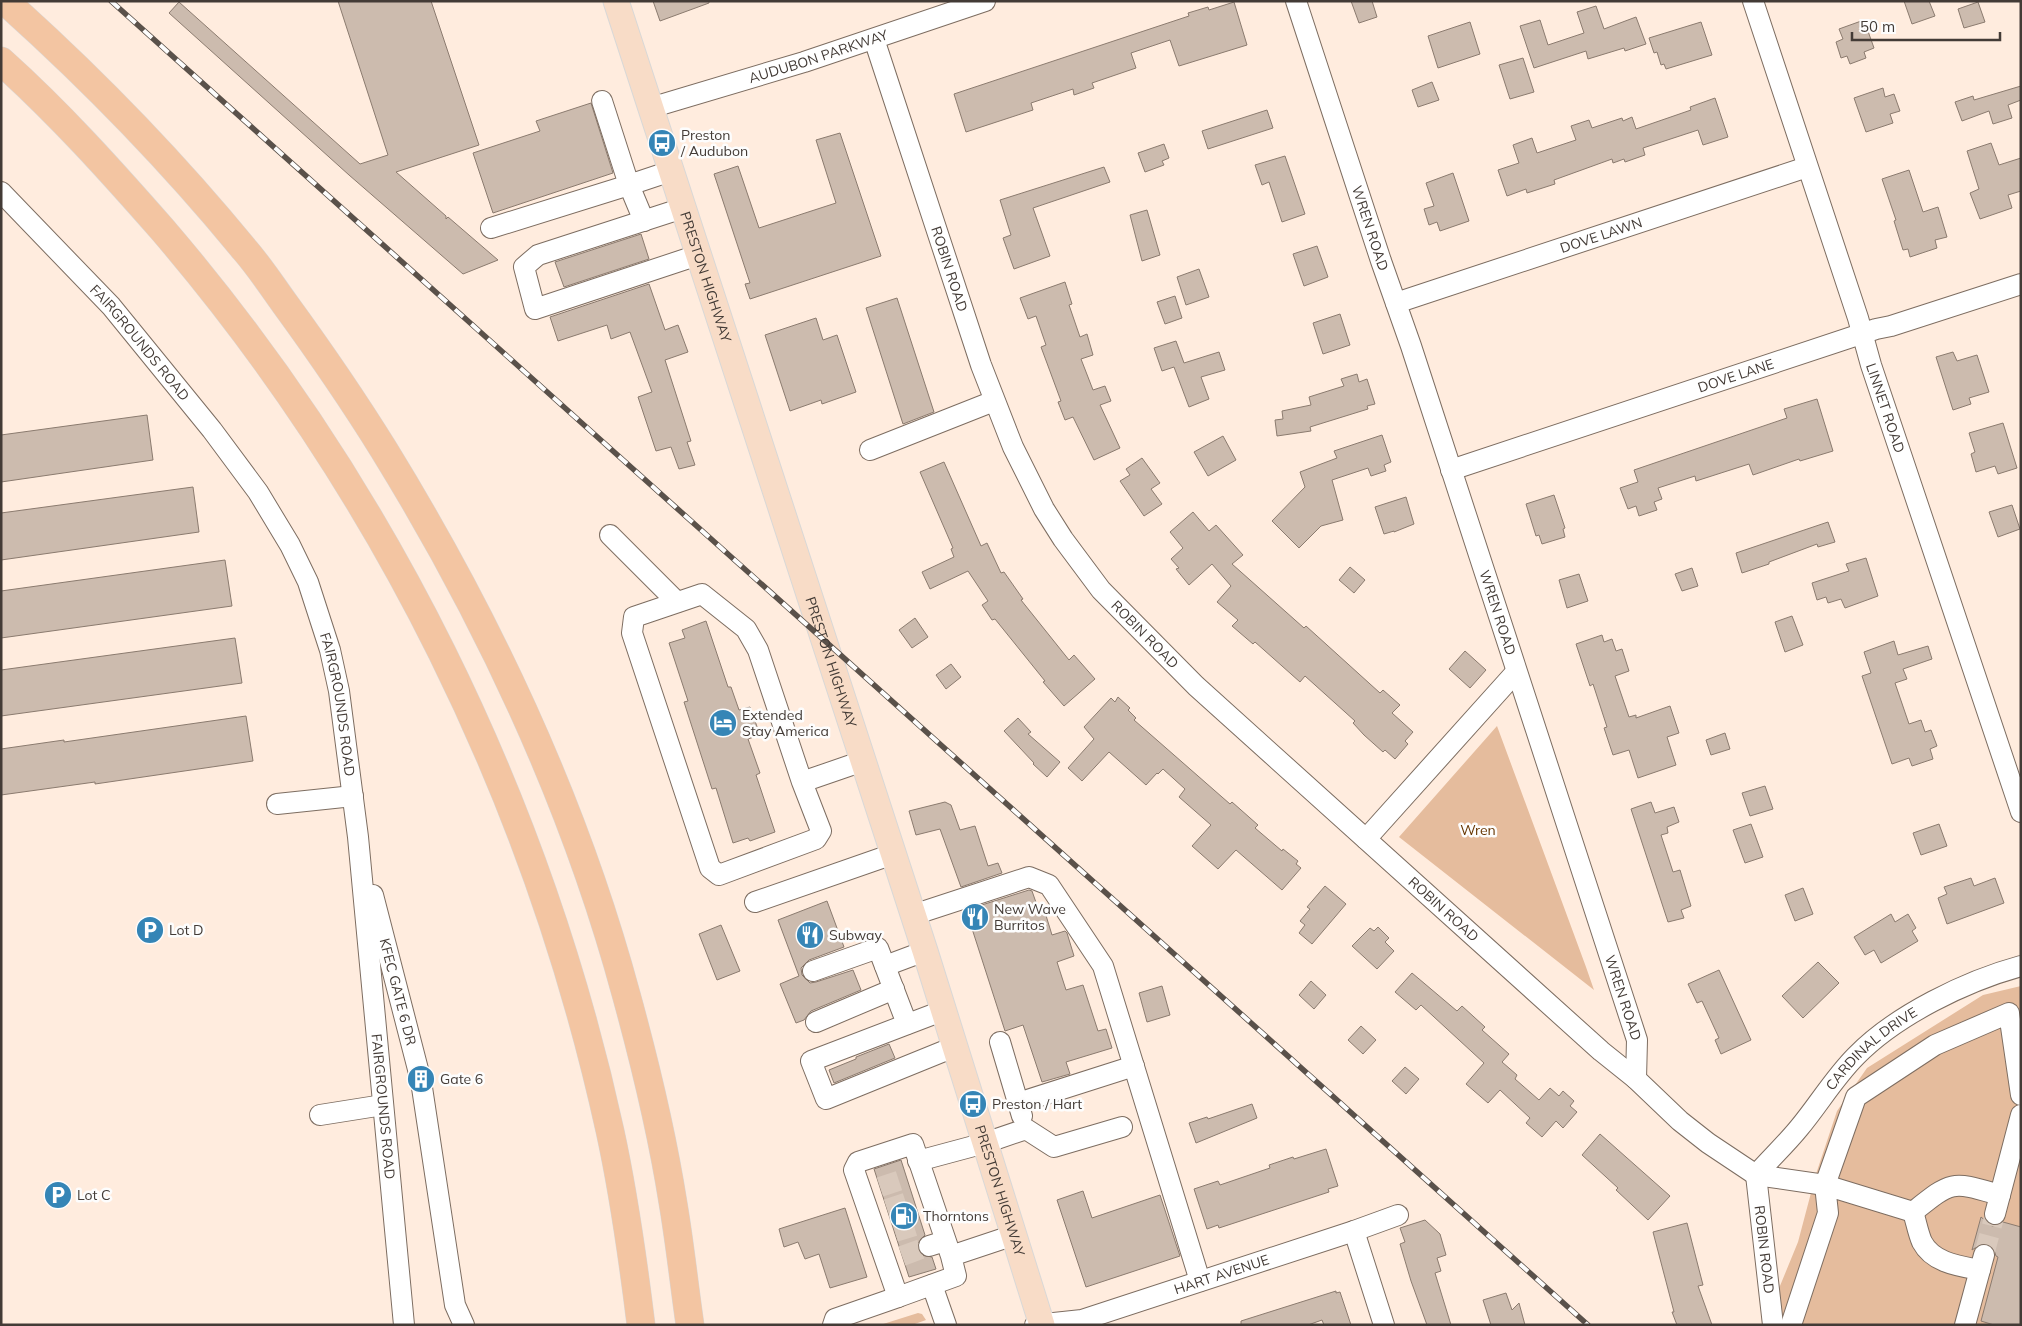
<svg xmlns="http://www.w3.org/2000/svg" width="2022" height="1326" font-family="Mulish,sans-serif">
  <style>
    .green { fill: #e5bc9d }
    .building { fill: #ccbbae; stroke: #8b7b6f }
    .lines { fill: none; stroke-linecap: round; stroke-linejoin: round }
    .minor-tunnel { stroke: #d9c9bc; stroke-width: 20; stroke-dasharray: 20 10; stroke-linecap: butt }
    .minor-casing { stroke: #7d6d61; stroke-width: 22 }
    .major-casing { stroke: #d9d8d7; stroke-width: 27 }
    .highway-casing { stroke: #d9d8d7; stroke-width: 29 }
    .minor { stroke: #fff; stroke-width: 20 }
    .major { stroke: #f8dcc7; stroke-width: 25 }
    .highway { stroke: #f3c5a2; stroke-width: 28 }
    .rail-casing { stroke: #5a514a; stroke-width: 5.5 }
    .rail { stroke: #fdfdfd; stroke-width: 4; stroke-dasharray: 11; stroke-linecap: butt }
    .labels { text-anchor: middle; stroke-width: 5; stroke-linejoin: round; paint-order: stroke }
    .street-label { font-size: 14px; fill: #433b36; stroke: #fdfdfd }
    .poi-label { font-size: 14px; fill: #433b36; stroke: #fdfdfd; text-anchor: start }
    .park-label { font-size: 14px; fill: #663500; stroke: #fdfdfd }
  </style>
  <rect width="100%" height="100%" fill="#ffecde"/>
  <path class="green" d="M1497,726L1586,967L1594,990L1399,837Z
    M2021,986V1325H1764L1798,1242L1816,1174L1837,1111L1867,1068L1983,995Z
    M918,1313L922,1314L926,1320L912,1325H880Z"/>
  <path class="building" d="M338,1H431L479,145L396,172L446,216V219L448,217L498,260L463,274L349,175L169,13L179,2L360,164L388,155Z
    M653,1H709V3L660,21Z
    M1351,1H1372L1377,17L1359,23Z
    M1904,1H1929L1935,16L1912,24Z
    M1234,2L1247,45L1179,66L1170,40L1131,53L1136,68L1092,83L1094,88L1074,95L1073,89L1031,103L1033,110L966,132L954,94L1189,16L1188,13L1208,7L1209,10Z
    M1978,2L1985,22L1964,28L1958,9Z
    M1596,6L1604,29L1636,17L1646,44L1625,51L1624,48L1588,59L1586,51L1534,68L1520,26L1540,20L1548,45L1584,33L1577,12Z
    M1864,20L1874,48L1864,52L1866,58L1850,64L1847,56L1841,58L1836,42L1843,39L1839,29Z
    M1470,22L1480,54L1438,68L1428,36Z
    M1701,22L1712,55L1666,69L1664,64L1661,65L1657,52L1654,53L1649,38Z
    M1523,58L1534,92L1510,99L1499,65Z
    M1432,82L1439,100L1418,107L1412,90Z
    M2021,86V100L2008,105L2012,118L1993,124L1989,111L1962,121L1955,102L1973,96L1974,100Z
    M1883,88L1885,97L1894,94L1900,111L1890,114L1893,123L1866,132L1854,98Z
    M1715,98L1728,137L1703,145L1698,130L1643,148L1645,155L1625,162L1624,159L1613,163L1612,159L1554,180L1555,184L1527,193L1526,189L1507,196L1498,170L1519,163L1513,145L1532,138L1537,153L1576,140L1571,126L1589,120L1592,128L1622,118L1623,121L1632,117L1636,129L1691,110L1690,107Z
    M591,103L613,173L493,213L473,153L540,131L536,121Z
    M1267,110L1273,128L1208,149L1202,131Z
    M840,133L881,256L750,299L745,284L750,283L714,174L738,166L759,228L836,203L816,140Z
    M1991,143L1999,165L2021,158V191L2008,195L2012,208L1980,219L1970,193L1979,189L1967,151Z
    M1164,144L1169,158L1162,161L1164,165L1145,172L1138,153Z
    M1285,156L1305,214L1282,222L1269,182L1262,185L1255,165Z
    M1104,167L1110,182L1033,208L1050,256L1014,269L1003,238L1011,235L1000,200Z
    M1909,170L1923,212L1938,207L1947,237L1935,240L1937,248L1910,257L1908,249L1903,250L1894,221L1896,220L1882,179Z
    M1453,173L1469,221L1440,231L1437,222L1429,225L1424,209L1434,206L1426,183Z
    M1147,210L1160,255L1142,261L1130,215Z
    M641,234L649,259L564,287L555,262Z
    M1317,246L1328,277L1304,286L1293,254Z
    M1199,269L1209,297L1186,305L1177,277Z
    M1065,282L1072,304L1069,305L1080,337L1087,334L1093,355L1081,359L1093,390L1105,386L1111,401L1100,405L1120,448L1094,460L1073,417L1065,420L1058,402L1061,401L1041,347L1046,345L1036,316L1028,319L1020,298Z
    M649,284L665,330L678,325L688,352L665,360L691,441L687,442L695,465L679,469L671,447L656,451L638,397L652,392L630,332L611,339L607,325L558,341L550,317Z
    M1175,296L1182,318L1165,324L1157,302Z
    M897,298L934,412L903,424L866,308Z
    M1340,314L1350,345L1323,354L1313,323Z
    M816,318L823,340L837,335L856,392L822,404L821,400L790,411L765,335Z
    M1176,341L1184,363L1219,352L1225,370L1201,377L1209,399L1189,407L1174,367L1162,371L1154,348Z
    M1953,352L1957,361L1977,355L1989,392L1969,398L1971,404L1953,410L1936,357Z
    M1357,374L1359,382L1367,379L1375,404L1367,406L1368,409L1310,427L1311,431L1277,436L1275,420L1283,419L1282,411L1311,405L1309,397L1344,386L1341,379Z
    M1817,399L1833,451L1800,461L1799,459L1753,475L1749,464L1696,481L1695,476L1658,488L1662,499L1654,502L1657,510L1639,516L1636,506L1628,509L1620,488L1638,482L1634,470L1787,418L1784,409Z
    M147,415L153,460L1,482V435Z
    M2003,423L2017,468L1998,474L1995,466L1976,472L1971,454L1975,452L1969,433Z
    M1382,435L1391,462L1384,465L1386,471L1371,476L1368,468L1332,480L1343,520L1321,526L1299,548L1272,521L1305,487L1300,472L1337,458L1334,451Z
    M1223,436L1236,460L1208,476L1194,452Z
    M1142,458L1160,483L1151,489L1162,504L1144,516L1120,481L1130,475L1126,469Z
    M944,462L981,546L987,543L1001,573L1004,572L1023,599L1021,600L1069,660L1074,655L1095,679L1064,706L1043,682L1045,681L995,619L992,620L982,605L988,601L968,571L930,589L922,572L954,557L951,549L953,548L920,472Z
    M193,487L199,532L1,560V513Z
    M1554,495L1565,528L1563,529L1565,537L1542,544L1539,535L1536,536L1526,504Z
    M1406,497L1414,524L1394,532V531L1384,534L1375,507Z
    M2012,505L2020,529L1998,537L1989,512Z
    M1193,512L1209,531L1216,525L1243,555L1232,564L1304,628L1306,626L1380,693L1383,690L1400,705L1392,713L1413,732L1405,741L1408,744L1395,759L1385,750L1383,752L1364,735L1353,723L1355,721L1305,676L1300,682L1255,642L1253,644L1232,626L1238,620L1217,602L1231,586L1212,564L1189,585L1176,569L1179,568L1171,559L1183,548L1170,532Z
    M1828,522L1835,542L1818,547L1817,544L1769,562V564L1742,573L1736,553Z
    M1866,558L1878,596L1845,608L1841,599L1828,603L1826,597L1817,600L1812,583L1849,571L1846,564Z
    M225,560L232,606L1,638V591Z
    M1350,567L1365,580L1354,593L1339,580Z
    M1692,568L1698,586L1682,591L1675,574Z
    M1579,574L1588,601L1567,608L1559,580Z
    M1792,616L1803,645L1785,652L1775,622Z
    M915,618L928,637L912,648L899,630Z
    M706,621L728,687H731L739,710L750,707L760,735L748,739L760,773L756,775L775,832L750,841L748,838L733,843L716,788L712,789L684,702L688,701L669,643L685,638L682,630Z
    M1602,635L1604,642L1612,639L1616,651L1622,649L1629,671L1615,676L1629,717L1636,715V718L1670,706L1679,733L1667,737L1676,765L1638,778L1629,750L1613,755L1604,728L1607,727L1593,684L1590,686L1576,644Z
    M235,638L242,683L1,716V670Z
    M1894,641L1898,655L1928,646L1932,659L1903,669L1907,679L1895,683L1909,724L1921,720L1925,732L1931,730L1937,746L1930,749L1933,759L1912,766L1909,758L1892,764L1862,676L1871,673L1864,652Z
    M1465,651L1486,670L1470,688L1449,669Z
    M951,664L961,677L946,689L936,675Z
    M1118,697L1130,708L1128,710L1136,718L1134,720L1230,804L1232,802L1258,825L1255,828L1282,851L1283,849L1298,861L1296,864L1301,868L1282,890L1236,850L1218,869L1192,846L1211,825L1179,797L1185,789L1163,769L1158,774L1157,773L1146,785L1109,752L1082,781L1068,768L1094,739L1084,727L1111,698L1115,702Z
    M246,716L253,761L95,784V782L1,795V749L64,740V742Z
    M1018,718L1031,732L1028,734L1060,762L1047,777L1033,764L1034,763L1004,731Z
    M1725,733L1730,749L1711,755L1706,740Z
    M1765,786L1773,809L1750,816L1742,793Z
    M945,802L951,805L960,830L975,826L988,866L998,863L1002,873L961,887L940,829L916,835L909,811Z
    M1651,802L1655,813L1674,807L1679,822L1667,827L1668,833L1661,835L1673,872L1680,870L1691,906L1681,910L1684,918L1668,922L1631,809Z
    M1751,824L1763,857L1745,863L1733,830Z
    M1939,824L1947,846L1921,855L1913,833Z
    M1971,878L1974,886L1995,878L2004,903L1947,924L1938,898L1947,894L1944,887Z
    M1325,886L1346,904L1312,944L1299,933L1305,925L1300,921L1310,909L1307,907Z
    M1803,888L1813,914L1795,921L1785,895Z
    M1029,890L1032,891L1039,911L1044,909L1052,935L1065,931L1067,933L1074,956L1057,962L1066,990L1083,985L1098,1031L1106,1029L1112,1048L1066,1062L1070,1074L1042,1082L1023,1025L1005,1031L966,910Z
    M827,901L844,947L809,960L801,968L802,975L810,983L816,982L853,970L861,990L811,1011L804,1020L796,1023L780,984L799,976L778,920Z
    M1891,914L1895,922L1908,914L1916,928L1912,931L1918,941L1881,963L1874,950L1865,955L1854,937Z
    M721,925L740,971L717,980L699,934Z
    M1378,927L1389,938L1385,942L1394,951L1377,969L1352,946L1370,928L1374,931Z
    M1818,962L1839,983L1803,1018L1782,996Z
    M1719,970L1751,1040L1721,1054L1715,1040L1719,1038L1702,1001L1697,1003L1688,984Z
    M1412,973L1457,1011L1462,1006L1485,1027L1482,1030L1509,1054L1502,1062L1517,1075L1515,1079L1539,1100L1550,1088L1559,1096L1563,1091L1574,1101L1570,1106L1577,1112L1563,1128L1556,1121L1542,1137L1526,1123L1530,1118L1500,1090L1488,1103L1466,1084L1484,1063L1421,1005L1416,1010L1395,992Z
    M1311,981L1326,995L1314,1009L1299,995Z
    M1162,986L1170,1015L1147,1022L1139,993Z
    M1361,1026L1376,1040L1363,1054L1348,1040Z
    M889,1044L895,1058L834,1083L829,1070L856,1059V1057Z
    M1405,1067L1419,1079L1406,1094L1392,1081Z
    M1252,1104L1257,1118L1196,1143L1189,1123L1207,1117L1208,1119Z
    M1600,1134L1670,1196L1648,1220L1616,1190L1618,1188L1582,1155Z
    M1326,1149L1338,1186L1328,1189L1329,1192L1219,1228L1218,1225L1207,1229L1194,1189L1218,1181L1220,1185L1270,1168L1269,1165L1293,1157L1294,1159Z
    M901,1160L925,1235L918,1243V1250L921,1255L932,1257L936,1269L909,1277L874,1169Z
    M1083,1191L1092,1218L1160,1195L1180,1256L1086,1287L1057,1200Z
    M845,1208L867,1277L830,1288L819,1254L805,1259L798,1242L784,1247L779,1229Z
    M1981,1217L1992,1226L1999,1225L2003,1222L2021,1227V1325H1994L1981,1321L1998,1257L1996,1256L1993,1247L1987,1243L1981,1244L1972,1250Z
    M1425,1220L1440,1234L1446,1255L1437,1258L1441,1271L1435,1273L1451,1325H1427L1411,1281L1400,1244L1405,1242L1400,1228Z
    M1687,1223L1703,1285L1698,1286L1712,1325H1677L1672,1312H1674L1653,1232Z
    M1336,1291V1293L1340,1292L1351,1325H1324L1322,1320L1308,1325H1241V1321Z
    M1506,1293L1512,1310L1519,1303L1525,1325H1491L1483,1300Z"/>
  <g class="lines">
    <path class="minor-tunnel" d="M880,1187L907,1178
      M887,1209L914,1200
      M895,1232L921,1224
      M1984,1255L1995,1214
      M902,1256L929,1246"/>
    <defs>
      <g id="minor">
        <path id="s1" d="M1296,1L1381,261L1411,346L1637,1040L1636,1079L1680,1121L1708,1143L1756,1175L1825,1185L1856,1097L1935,1045L2009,1013L2021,1095"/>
        <path id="s2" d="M1753,1L1858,318L1871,365L2021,812"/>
        <path id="s3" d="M874,39L981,365L1013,447L1044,509L1063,539L1101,590L1196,686L1601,1051L1636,1079"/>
        <path d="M602,101L629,185L671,171"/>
        <path id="s4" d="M650,108L804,62L985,1"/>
        <path id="s5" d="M1,192L111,306L212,430L258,492L290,545L308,582L330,650L339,691L358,837L404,1325"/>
        <path d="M683,208L538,255L524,267L535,309L698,255"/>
        <path d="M491,228L629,185L644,221"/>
        <path id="s6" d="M1396,303L1807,167"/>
        <path d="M870,450L994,401"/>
        <path id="s7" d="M1451,470L1876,329L1891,326L2021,284"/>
        <path d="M610,535L677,602"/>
        <path d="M802,782L821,831L816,839L719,875L710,868L632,633L634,617L702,594L746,629L758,650L802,782L863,761"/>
        <path d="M277,804L353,796"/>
        <path d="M1366,839L1516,672"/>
        <path id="s8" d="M373,895L421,1081L455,1305L464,1325"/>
        <path d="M755,902L893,854"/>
        <path d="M913,915L1029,877L1049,885L1103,966L1200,1281"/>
        <path d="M885,966L925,951"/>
        <path d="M813,971L878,948L907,1024"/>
        <path d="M942,1011L811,1061L826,1099L954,1047"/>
        <path d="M816,1022L894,989"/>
        <path d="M1000,1042L1022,1116"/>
        <path d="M1018,1103L1134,1066"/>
        <path d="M320,1115L383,1105"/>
        <path d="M918,1161L985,1143L1026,1129L1054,1147L1122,1127"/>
        <path id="s9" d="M1756,1175C1770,1159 1786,1144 1799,1128C1819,1104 1834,1078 1856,1056C1896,1015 1966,981 2021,966"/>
        <path id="s10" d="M1756,1175L1773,1325"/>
        <path d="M1913,1212C1916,1221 1918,1233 1922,1242C1933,1263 1959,1266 1980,1270"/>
        <path d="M1995,1214L2021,1115"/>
        <path d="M1354,1231L1384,1325"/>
        <path d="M929,1246L945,1241"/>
        <path d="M951,1256L956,1276L898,1297L854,1170L858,1162L913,1144L951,1256L1014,1235"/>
        <path d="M932,1285L946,1325"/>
        <path d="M833,1325L835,1319L898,1297"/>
        <path id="s11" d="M1035,1325L1082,1320L1354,1231L1398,1215"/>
        <path d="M1791,1325L1828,1213L1825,1185L1913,1212C1953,1180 1951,1181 2000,1195"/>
        <path d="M1965,1325L1984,1255"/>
      </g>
      <g id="major">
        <path id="s12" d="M616,1L925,951L1042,1325"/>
      </g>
      <path id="highway" d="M5,1C91,78 171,160 244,249C259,266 272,286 285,304C320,352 353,400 384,450C488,619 574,802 626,994C645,1063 662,1133 673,1203C680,1244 684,1284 690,1325
        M1,61C59,113 111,171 162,229C384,488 537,798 610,1131C624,1195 633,1260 641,1325"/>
    </defs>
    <use href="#minor" class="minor-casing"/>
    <use href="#major" class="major-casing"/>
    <use href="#highway" class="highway-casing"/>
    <use href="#minor" class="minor"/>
    <use href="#major" class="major"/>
    <use href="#highway" class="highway"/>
    <defs>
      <path id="rail" d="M111,1L1588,1325"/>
    </defs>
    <use href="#rail" class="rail-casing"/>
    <use href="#rail" class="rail"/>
  </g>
  <defs>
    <symbol id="bus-disc" viewBox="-11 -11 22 22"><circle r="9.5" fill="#3585b6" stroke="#fdfdfd"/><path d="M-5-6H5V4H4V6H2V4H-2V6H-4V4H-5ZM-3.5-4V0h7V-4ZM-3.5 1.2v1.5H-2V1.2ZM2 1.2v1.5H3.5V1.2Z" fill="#fff"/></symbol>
    <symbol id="hotel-disc" viewBox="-11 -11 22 22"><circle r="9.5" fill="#3585b6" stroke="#fdfdfd"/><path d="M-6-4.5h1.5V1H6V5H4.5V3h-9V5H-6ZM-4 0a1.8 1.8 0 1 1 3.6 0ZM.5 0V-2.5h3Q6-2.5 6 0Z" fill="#fff"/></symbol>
    <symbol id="restaurant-disc" viewBox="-11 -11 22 22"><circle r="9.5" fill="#3585b6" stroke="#fdfdfd"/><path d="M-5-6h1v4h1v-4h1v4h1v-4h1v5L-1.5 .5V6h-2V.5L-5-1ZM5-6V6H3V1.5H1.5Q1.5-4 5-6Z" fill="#fff"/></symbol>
    <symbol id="parking-disc" viewBox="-11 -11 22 22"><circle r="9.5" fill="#3585b6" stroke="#fdfdfd"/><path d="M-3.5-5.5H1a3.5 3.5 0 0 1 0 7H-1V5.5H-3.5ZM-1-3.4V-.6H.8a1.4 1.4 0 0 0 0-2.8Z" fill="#fff"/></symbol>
    <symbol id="building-disc" viewBox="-11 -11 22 22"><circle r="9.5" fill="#3585b6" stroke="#fdfdfd"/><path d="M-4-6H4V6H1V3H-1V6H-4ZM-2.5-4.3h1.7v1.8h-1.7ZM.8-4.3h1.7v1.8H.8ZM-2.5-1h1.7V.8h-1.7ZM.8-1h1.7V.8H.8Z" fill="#fff"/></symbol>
    <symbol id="fuel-disc" viewBox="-11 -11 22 22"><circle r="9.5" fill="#3585b6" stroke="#fdfdfd"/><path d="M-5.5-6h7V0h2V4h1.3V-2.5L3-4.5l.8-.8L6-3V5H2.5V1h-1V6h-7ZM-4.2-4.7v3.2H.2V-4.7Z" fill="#fff"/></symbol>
  </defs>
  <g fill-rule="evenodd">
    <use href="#bus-disc" x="646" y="127" width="32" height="32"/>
    <use href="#hotel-disc" x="707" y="707" width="32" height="32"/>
    <use href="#restaurant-disc" x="959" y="901" width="32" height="32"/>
    <use href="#parking-disc" x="134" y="914" width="32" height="32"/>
    <use href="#restaurant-disc" x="794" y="919" width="32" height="32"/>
    <use href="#building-disc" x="405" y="1063" width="32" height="32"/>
    <use href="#bus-disc" x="957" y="1088" width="32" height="32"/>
    <use href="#parking-disc" x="42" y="1179" width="32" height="32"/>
    <use href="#fuel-disc" x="888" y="1200" width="32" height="32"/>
  </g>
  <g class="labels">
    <g class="street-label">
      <text dy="5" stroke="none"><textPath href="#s4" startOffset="176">AUDUBON PARKWAY</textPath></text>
      <text dy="5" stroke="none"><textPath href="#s1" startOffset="239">WREN ROAD</textPath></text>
      <text dy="5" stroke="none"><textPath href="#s6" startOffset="216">DOVE LAWN</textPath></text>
      <text dy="5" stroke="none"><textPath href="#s3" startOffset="242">ROBIN ROAD</textPath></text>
      <text dy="5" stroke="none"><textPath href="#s12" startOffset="290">PRESTON HIGHWAY</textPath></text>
      <text dy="5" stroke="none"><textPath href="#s5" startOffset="205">FAIRGROUNDS ROAD</textPath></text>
      <text dy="5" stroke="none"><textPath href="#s7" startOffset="300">DOVE LANE</textPath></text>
      <text dy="5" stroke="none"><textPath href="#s2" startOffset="428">LINNET ROAD</textPath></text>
      <text dy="5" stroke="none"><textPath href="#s1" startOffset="644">WREN ROAD</textPath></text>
      <text dy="5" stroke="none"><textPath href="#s3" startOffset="662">ROBIN ROAD</textPath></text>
      <text dy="5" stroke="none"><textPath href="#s12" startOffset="695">PRESTON HIGHWAY</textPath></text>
      <text dy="5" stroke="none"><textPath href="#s5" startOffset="625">FAIRGROUNDS ROAD</textPath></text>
      <text dy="5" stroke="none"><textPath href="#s3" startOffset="1068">ROBIN ROAD</textPath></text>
      <text dy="5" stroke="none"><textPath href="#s8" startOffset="100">KFEC GATE 6 DR</textPath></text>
      <text dy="5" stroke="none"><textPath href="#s1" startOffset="1049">WREN ROAD</textPath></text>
      <text dy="5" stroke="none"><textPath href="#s9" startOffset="172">CARDINAL DRIVE</textPath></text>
      <text dy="5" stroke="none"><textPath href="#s5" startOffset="1030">FAIRGROUNDS ROAD</textPath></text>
      <text dy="5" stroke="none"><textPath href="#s12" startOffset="1250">PRESTON HIGHWAY</textPath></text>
      <text dy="5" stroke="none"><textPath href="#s10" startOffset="75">ROBIN ROAD</textPath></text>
      <text dy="5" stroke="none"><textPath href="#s11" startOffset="194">HART AVENUE</textPath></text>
    </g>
    <g class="poi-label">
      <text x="681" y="140">Preston<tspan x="681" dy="16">/ Audubon</tspan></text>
      <text x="742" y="720">Extended<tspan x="742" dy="16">Stay America</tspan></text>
      <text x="994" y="914">New Wave<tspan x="994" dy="16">Burritos</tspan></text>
      <text x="169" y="935">Lot D</text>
      <text x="829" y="940">Subway</text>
      <text x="440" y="1084">Gate 6</text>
      <text x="992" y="1109">Preston / Hart</text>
      <text x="77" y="1200">Lot C</text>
      <text x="923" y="1221">Thorntons</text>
    </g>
    <g class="park-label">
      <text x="1478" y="835">Wren</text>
    </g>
  </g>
  <rect width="2022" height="1326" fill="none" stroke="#433b36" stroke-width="5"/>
  <path d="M1852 32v8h148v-8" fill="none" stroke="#433b36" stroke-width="2.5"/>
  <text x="1860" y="32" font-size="15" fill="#433b36" stroke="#fdfdfd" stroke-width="4" paint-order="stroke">50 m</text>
</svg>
